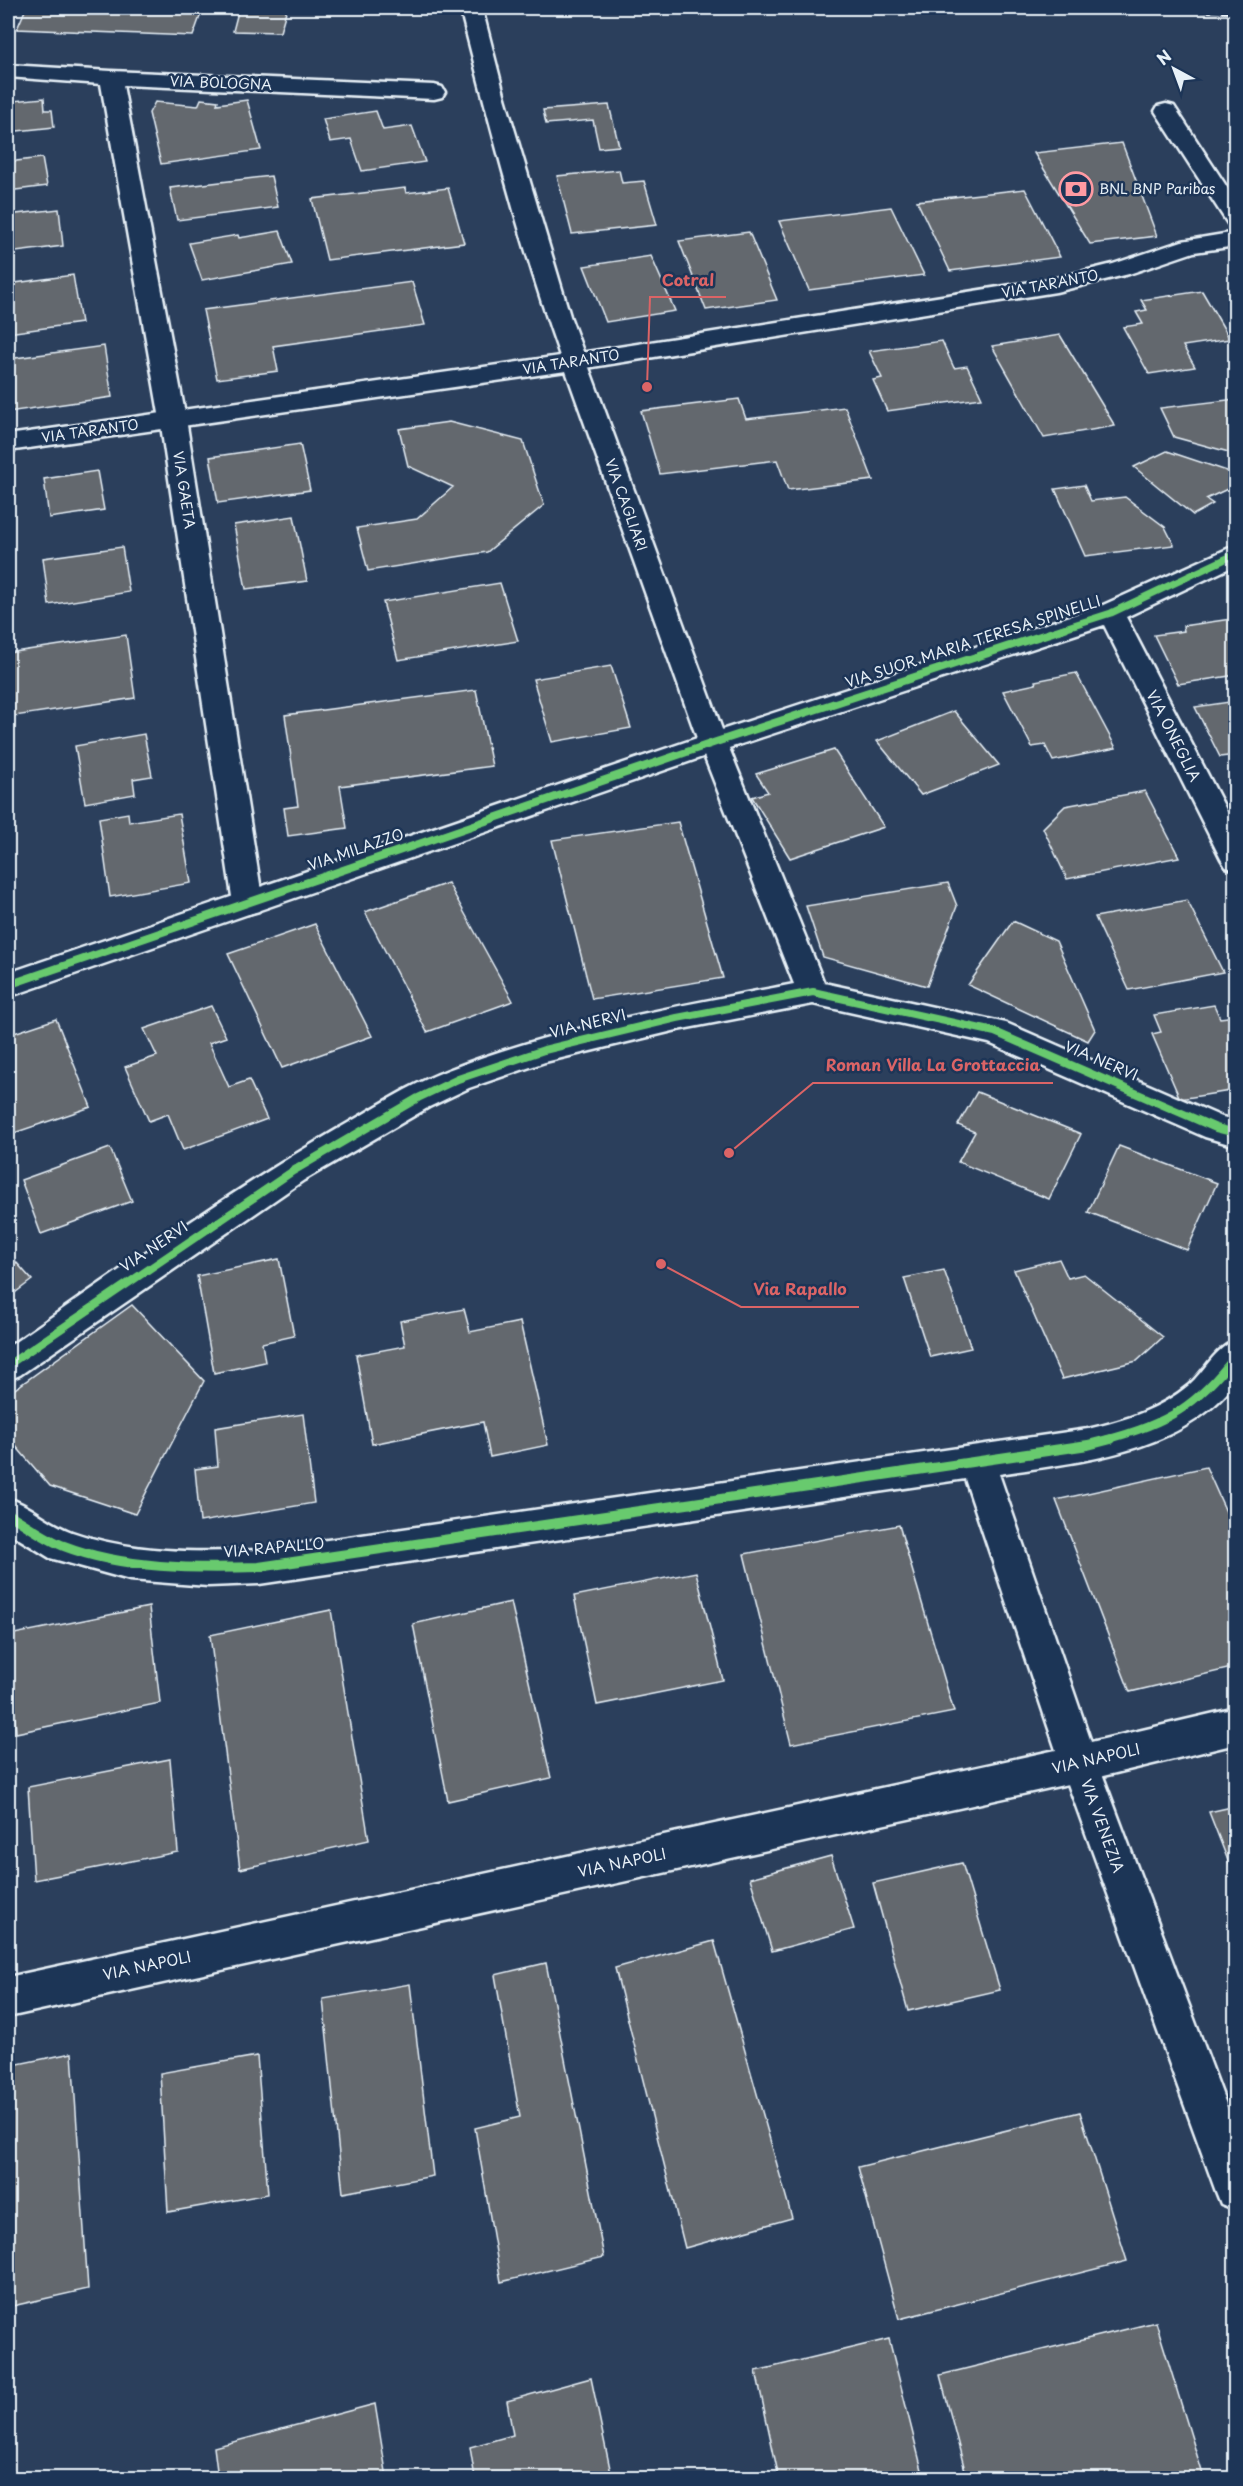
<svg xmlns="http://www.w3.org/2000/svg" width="1243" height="2486" font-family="'Playpen Sans',sans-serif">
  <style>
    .building { fill: #64686e; stroke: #e8f1f8; stroke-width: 1.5 }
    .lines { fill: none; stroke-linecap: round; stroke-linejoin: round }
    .minor-casing { stroke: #e8f1f8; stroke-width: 5 }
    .tertiary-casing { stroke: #e8f1f8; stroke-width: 5 }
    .minor { fill: #1d3557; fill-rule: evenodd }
    .tertiary { fill: #1d3557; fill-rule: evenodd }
    .rail-casing { stroke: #e8f1f8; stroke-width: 4.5 }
    .rail { stroke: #1d3557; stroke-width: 3; stroke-dasharray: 10; stroke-linecap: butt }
    .cycleway-far2-casing { stroke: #1d3557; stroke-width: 10 }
    .cycleway-far1-casing { stroke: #1d3557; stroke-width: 12 }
    .cycleway-casing { stroke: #1d3557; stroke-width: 14 }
    .cycleway-far2 { stroke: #67ca6e; stroke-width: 7 }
    .cycleway-far1 { stroke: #67ca6e; stroke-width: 8 }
    .cycleway { stroke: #67ca6e; stroke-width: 10 }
    .labels { text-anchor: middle; stroke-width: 5; stroke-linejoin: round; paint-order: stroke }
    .far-street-label { font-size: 14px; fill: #e8f1f8; stroke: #1d3557 }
    .far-poi-label { font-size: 14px; fill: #e8f1f8; stroke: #1d3557; text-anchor: start }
    .street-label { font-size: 15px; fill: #e8f1f8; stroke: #1d3557 }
    .leader { fill: none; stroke: #db6466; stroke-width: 2 }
    .callout-dot { fill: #db6466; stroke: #1d3557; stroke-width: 2 }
    .callout-label { font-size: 16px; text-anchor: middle; font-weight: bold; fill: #db6466; stroke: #1d3557; stroke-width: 5; stroke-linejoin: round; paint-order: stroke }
  </style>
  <rect width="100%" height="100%" fill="#2b3f5c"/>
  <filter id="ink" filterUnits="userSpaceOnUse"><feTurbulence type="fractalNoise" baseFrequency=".0167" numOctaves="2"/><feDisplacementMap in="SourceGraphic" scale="12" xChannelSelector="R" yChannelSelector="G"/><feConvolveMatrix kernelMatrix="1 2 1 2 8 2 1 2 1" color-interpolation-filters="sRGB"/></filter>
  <g filter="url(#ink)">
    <path class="building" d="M26,8H203L193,36L17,29Z
      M239,8H287L280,32L233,31Z
      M13,96V101L44,98L45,110H52L54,127L8,132V97Z
      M201,99L218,101L217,104L247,100L261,150L161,164L149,113L155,102L198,106Z
      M609,105L619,146L599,148L593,120L546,124L543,110Z
      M376,111L383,130L412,126L425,162L362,171L351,139L330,142L323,119Z
      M1122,143L1157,236L1090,244L1034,153Z
      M42,158L47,186L8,191V162Z
      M619,170L622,183L644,181L657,225L572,234L557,176Z
      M271,176L278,207L177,220L170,188Z
      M405,188L406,193L448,188L464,243L327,260L312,199Z
      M1025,189L1060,257L950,271L917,201Z
      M891,207L924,275L809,290L779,221Z
      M59,209L63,246L8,253V215Z
      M280,231L292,264L202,280L189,243L238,235L239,238Z
      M749,232L777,300L706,310L679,241Z
      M651,256L675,311L606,322L584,266Z
      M73,275L81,323L8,333V284Z
      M412,282L425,325L273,346L278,371L217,379L203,310Z
      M1202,291L1230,339L1183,346L1195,367L1149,374L1123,327L1143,324L1136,312L1147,310L1141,300Z
      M1060,335L1115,426L1044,438L992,346Z
      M942,341L954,368L967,366L982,398L887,411L873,380L882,378L869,351Z
      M104,346L112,397L8,412V359Z
      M739,399L746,419L845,407L873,480L788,490L777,460L660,474L641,411Z
      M1236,399V454L1174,437L1160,408Z
      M449,422L523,441L544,505L487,552L368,571L357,528L417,519L453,487L408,466L399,429Z
      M300,444L310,490L218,503L210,457Z
      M1167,451L1236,474V485L1206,499L1213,504L1193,515L1134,467Z
      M97,471L104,510L49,518L44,479Z
      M1084,485L1091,501L1125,497L1165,527L1174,545L1085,556L1055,489Z
      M294,516L307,581L246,589L234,525Z
      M122,547L129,592L49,605L43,558Z
      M500,583L518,641L398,660L383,602Z
      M1231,619L1236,627V675L1178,684L1154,635L1184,631L1183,626Z
      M126,635L135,698L8,717V653Z
      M611,666L631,728L552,742L533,679Z
      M1076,673L1116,748L1053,761L1045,745L1032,747L1003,691L1036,684L1035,681Z
      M476,690L492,766L340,786L347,828L288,836L284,808L298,806L285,715Z
      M1236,701V755L1220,757L1195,707Z
      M954,711L999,765L921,795L877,741Z
      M144,734L152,776L133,779L135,794L85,803L75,746Z
      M834,750L884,827L790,858L752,797L768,792L756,774Z
      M1145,791L1179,857L1067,879L1043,828L1065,806Z
      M128,813L129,822L179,814L191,883L110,897L99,818Z
      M678,822L723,978L592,999L552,840Z
      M8,864L14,926L8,927Z
      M448,883L513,1001L427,1032L365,912Z
      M948,883L957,906L927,986L823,957L806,906Z
      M1187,900L1223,972L1129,990L1095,917Z
      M1013,921L1056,941L1095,1030L1088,1041L968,985Z
      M315,924L372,1036L282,1068L228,954Z
      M1214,1005L1220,1018L1236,1016V1090L1180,1099L1152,1034L1161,1032L1154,1015Z
      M211,1006L226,1037L209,1043L229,1087L249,1080L267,1119L183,1150L168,1114L149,1121L125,1067L157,1056L144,1029Z
      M56,1019L91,1107L8,1135V1035Z
      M977,1092L1081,1134L1049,1199L958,1162L975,1132L958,1125Z
      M1119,1146L1217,1183L1187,1250L1088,1212Z
      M110,1148L132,1201L41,1234L21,1180Z
      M8,1253L32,1280L8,1298Z
      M279,1259L294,1336L262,1343L265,1362L214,1373L197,1276Z
      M1059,1259L1068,1278L1084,1274L1163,1337L1137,1361L1062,1379L1014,1270Z
      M944,1270L971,1348L930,1357L904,1278Z
      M132,1305L204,1381L135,1514L50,1486L8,1437V1394Z
      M464,1309L470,1332L520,1322L548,1445L490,1457L483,1422L372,1444L356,1355L405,1346L400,1321Z
      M303,1414L314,1503L200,1522L195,1469L218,1466L215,1428Z
      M1206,1467L1236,1534V1667L1130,1692L1056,1500Z
      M899,1525L954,1712L791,1744L744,1554Z
      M696,1572L723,1680L597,1705L574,1596Z
      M511,1602L551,1778L448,1801L413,1624Z
      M149,1607L160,1703L16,1733L9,1635Z
      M331,1610L369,1840L240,1869L210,1635Z
      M170,1759L178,1852L34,1880L28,1787Z
      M1236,1806V1881L1209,1812Z
      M831,1856L854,1929L772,1951L750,1878Z
      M962,1863L1000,1990L908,2011L873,1883Z
      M714,1941L792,2218L685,2248L615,1968Z
      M546,1963L604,2257L501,2282L475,2128L520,2117L495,1975Z
      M410,1984L433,2176L343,2193L323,1999Z
      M72,2053L88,2289L8,2307V2066Z
      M257,2056L268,2194L168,2212L160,2073Z
      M1080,2112L1127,2261L899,2319L858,2167Z
      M1156,2322L1204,2478H967L940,2375Z
      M889,2339L924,2478H779L756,2371Z
      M591,2378L612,2478H475L470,2447L513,2435L507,2401Z
      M375,2404L387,2478H218L214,2447Z"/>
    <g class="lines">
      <defs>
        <path id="minor" d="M8,65L111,71L434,85L442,87L445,92L442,97L434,99L123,85L186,419L263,903L259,911L248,914L237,911L233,903L160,419L101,84L8,77Z
          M1166,104L1174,106L1236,201V226L1228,224L1155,111L1158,106Z
          M1236,232V246L1194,252L1129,274L1056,292L574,370L565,367L562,362L565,357L574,354L1056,278L1113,264L1182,241Z
          M1236,545V565L1126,617L1236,829V870L1226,867L1221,859L1104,625L729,748L824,983L1006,1023L1222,1117L1236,1120V1146L1205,1137L989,1043L813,1004L677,1030L545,1062L469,1088L429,1107L304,1180L20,1375L8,1380V1347C116,1273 223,1196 336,1130C373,1109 409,1085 448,1070C559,1027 678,1006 794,984L699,743L703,736L1101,606Z
          M1236,1340V1382C1181,1454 1082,1461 999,1474L1091,1742L1236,1708V1744L1103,1776L1236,2131V2210L1221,2204L1215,2189L1068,1784L8,2017V1977L1056,1750L965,1479L259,1584L208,1586L130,1580L50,1558L8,1532V1498C31,1505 49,1524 72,1532C132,1553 197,1553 259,1550L1088,1429C1126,1420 1159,1410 1189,1385C1205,1371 1215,1348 1236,1340Z"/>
        <path id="tertiary" d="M460,8H482L505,98L570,316L727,743L723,750L8,997V973L697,738L566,371L8,451V435L560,356C520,243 490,125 460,8Z"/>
      </defs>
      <use href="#minor" class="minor-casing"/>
      <use href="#tertiary" class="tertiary-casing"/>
      <use href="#minor" class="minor"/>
      <use href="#tertiary" class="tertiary"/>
      <defs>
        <path id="rail" d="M1131,8L1236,12"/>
      </defs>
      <use href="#rail" class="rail-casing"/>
      <use href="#rail" class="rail"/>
      <defs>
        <path id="cycleway-far2" d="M1061,629L1111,613L1236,554"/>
        <path id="cycleway-far1" d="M8,985L713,743L1065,628
          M8,1365L293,1171L418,1098L458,1079L544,1050L677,1018L813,992L995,1032L1216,1128L1236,1133
          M1105,1440C1167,1424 1197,1406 1236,1355"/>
        <path id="cycleway" d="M8,1514C26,1524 45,1539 64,1546C123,1569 196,1569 259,1567L1088,1445L1111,1439"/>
      </defs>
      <use href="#cycleway-far2" class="cycleway-far2-casing"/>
      <use href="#cycleway-far1" class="cycleway-far1-casing"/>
      <use href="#cycleway" class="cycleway-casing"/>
      <use href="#cycleway-far2" class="cycleway-far2"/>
      <use href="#cycleway-far1" class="cycleway-far1"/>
      <use href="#cycleway" class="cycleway"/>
    </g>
  </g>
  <defs>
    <symbol id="bank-ring" viewBox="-11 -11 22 22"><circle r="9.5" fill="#1d3557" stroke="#ff9aa2" stroke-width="1.5"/><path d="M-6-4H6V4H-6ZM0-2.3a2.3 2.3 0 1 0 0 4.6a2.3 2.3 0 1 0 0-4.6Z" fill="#ff9aa2"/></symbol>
  </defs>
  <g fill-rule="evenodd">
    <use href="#bank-ring" x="1057" y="170" width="38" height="38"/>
  </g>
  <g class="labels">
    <g class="far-street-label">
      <text transform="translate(221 83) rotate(2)" y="5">VIA BOLOGNA</text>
      <text transform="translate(1050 284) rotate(-11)" y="5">VIA TARANTO</text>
      <text transform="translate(571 362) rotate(-9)" y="5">VIA TARANTO</text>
      <text transform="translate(90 431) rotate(-8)" y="5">VIA TARANTO</text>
      <text transform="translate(184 490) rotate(81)" y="5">VIA GAETA</text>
      <text transform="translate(626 505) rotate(70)" y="5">VIA CAGLIARI</text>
    </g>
    <g class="far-poi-label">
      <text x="1099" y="194">BNL BNP Paribas</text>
    </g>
    <g class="street-label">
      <text transform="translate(973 642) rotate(-18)" y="5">VIA SUOR MARIA TERESA SPINELLI</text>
      <text transform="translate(1173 736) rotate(63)" y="5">VIA ONEGLIA</text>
      <text transform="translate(356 850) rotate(-19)" y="5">VIA MILAZZO</text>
      <text transform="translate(588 1024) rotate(-14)" y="5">VIA NERVI</text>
      <text transform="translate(1101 1061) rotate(23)" y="5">VIA NERVI</text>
      <text transform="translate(154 1247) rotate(-34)" y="5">VIA NERVI</text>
      <text transform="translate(274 1548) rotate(-5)" y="5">VIA RAPALLO</text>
      <text transform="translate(1096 1759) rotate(-13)" y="5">VIA NAPOLI</text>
      <text transform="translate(1102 1826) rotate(70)" y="5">VIA VENEZIA</text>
      <text transform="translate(622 1863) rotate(-12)" y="5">VIA NAPOLI</text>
      <text transform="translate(147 1966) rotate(-12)" y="5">VIA NAPOLI</text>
    </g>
  </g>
  <path class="leader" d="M647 387L650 297H726M729 1153L813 1083H1053M661 1264L741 1307H859"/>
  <g class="callout-dot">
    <circle cx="647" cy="387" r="6"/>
    <circle cx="729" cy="1153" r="6"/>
    <circle cx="661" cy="1264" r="6"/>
  </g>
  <g class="callout-label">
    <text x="688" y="286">Cotral</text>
    <text x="933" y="1071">Roman Villa La Grottaccia</text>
    <text x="800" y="1295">Via Rapallo</text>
  </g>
  <rect width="1243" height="2486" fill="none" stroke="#1d3557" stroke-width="30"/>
  <rect x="15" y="15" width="1213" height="2456" fill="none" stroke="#e8f1f8" stroke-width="2" filter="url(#ink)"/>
  <g transform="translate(1174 69) rotate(319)" stroke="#1d3557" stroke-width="4.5" paint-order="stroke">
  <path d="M0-4.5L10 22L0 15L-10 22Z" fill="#e8f1f8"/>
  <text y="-9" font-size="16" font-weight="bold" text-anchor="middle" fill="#e8f1f8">N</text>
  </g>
</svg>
